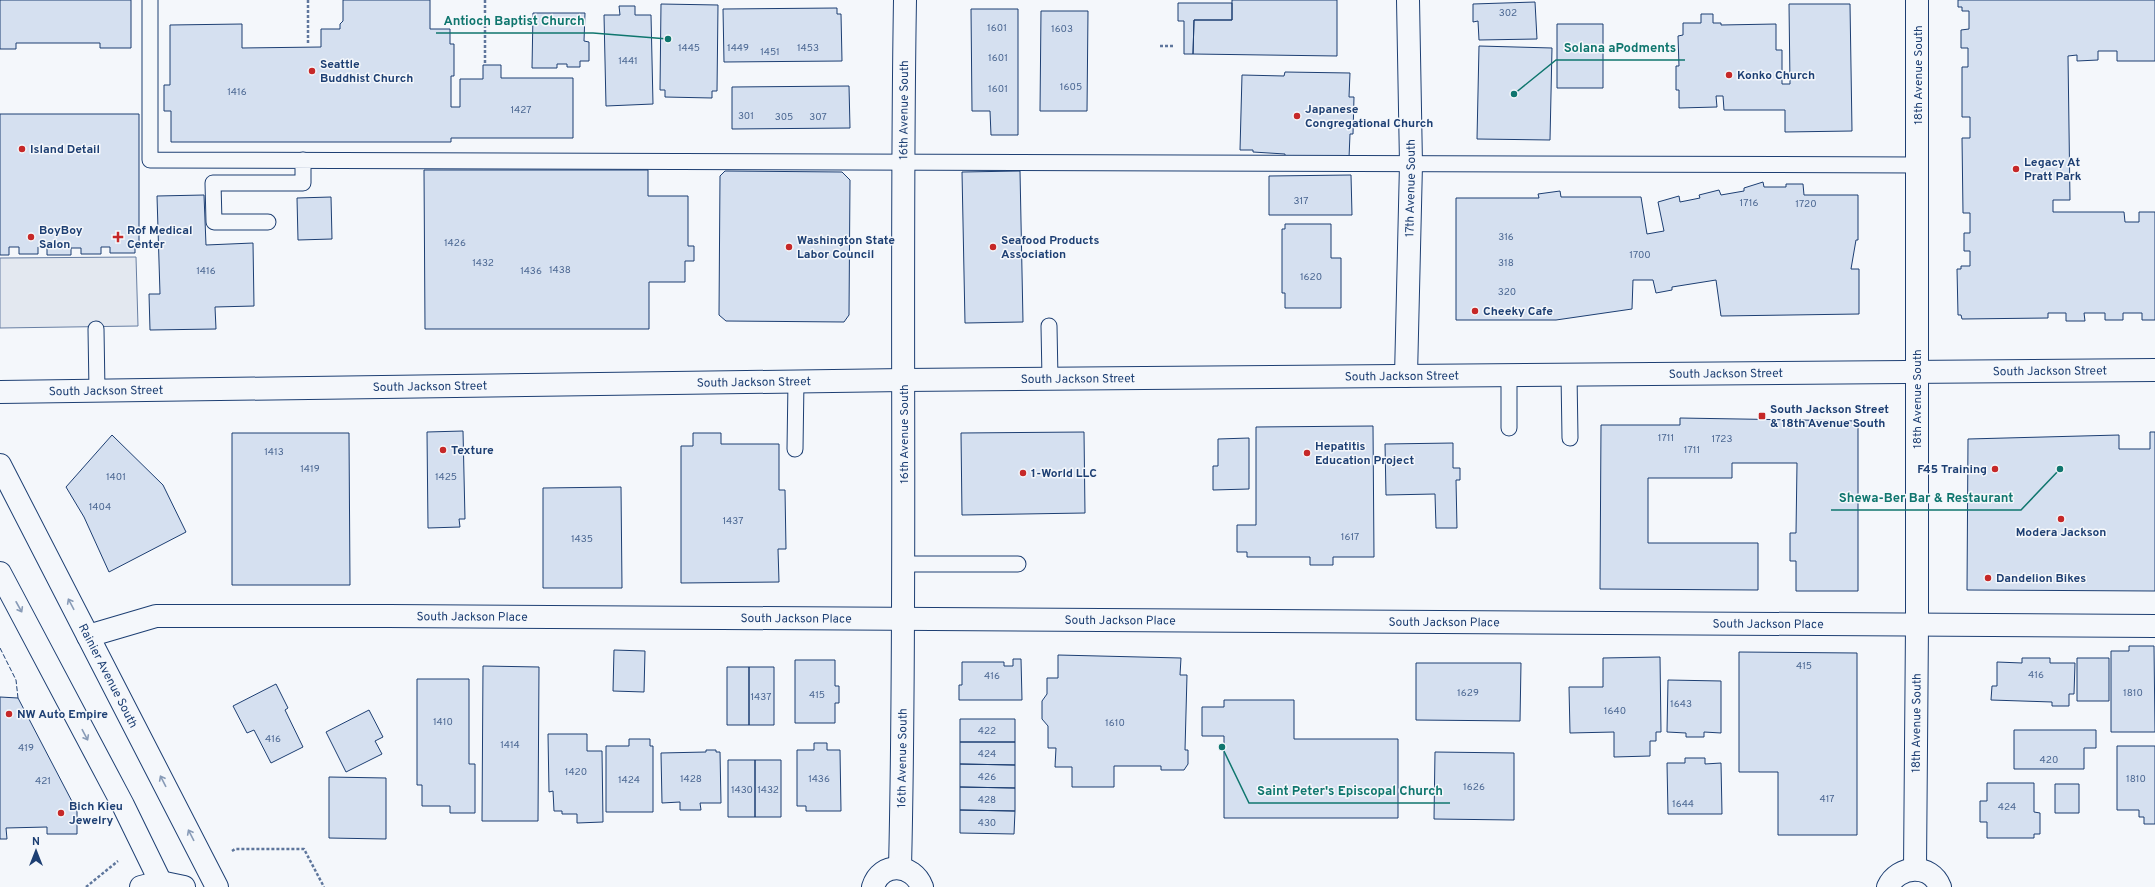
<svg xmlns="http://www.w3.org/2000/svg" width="2155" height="887" font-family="Overpass,sans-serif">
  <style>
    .parking { fill: #e3e8f0; stroke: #687fa3 }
    .building { fill: #d5e0f0; stroke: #1d3f73 }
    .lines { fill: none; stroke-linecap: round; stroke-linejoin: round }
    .lane-casing { stroke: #1d3f73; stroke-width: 17 }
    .street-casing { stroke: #1d3f73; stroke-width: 24 }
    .secondary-casing { stroke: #1d3f73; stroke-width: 24 }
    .primary-casing { stroke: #1d3f73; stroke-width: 24 }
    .path { stroke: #5e769c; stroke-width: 2.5; stroke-dasharray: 3 2; stroke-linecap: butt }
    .lane { stroke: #f4f7fb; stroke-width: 15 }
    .street { stroke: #f4f7fb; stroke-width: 22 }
    .secondary { stroke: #f4f7fb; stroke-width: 22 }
    .primary { stroke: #f4f7fb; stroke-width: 22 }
    .fence { stroke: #1d3f73; stroke-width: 1; stroke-dasharray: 5 2; stroke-linecap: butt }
    .oneway { stroke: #889bb7 }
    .poi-dot { fill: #c62828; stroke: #f4f7fb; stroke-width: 1.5 }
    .labels { text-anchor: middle; stroke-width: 3; stroke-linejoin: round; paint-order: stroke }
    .number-label { font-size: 10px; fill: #4b6792 }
    .poi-label { font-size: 12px; font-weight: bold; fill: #1d3f73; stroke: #f4f7fb; text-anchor: start }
    .street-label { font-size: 12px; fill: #1d3f73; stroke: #f4f7fb }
    .leader { fill: none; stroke: #0f766e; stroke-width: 1.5 }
    .callout-dot { fill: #0f766e; stroke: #f4f7fb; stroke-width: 1.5 }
    .callout-label { font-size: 13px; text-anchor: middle; font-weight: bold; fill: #0f766e; stroke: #f4f7fb; stroke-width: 3; stroke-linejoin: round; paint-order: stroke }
  </style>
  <rect width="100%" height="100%" fill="#f4f7fb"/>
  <path class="parking" d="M136,257L138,326L0,328V258Z"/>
  <path class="building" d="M0,0H131V48H100V43H16V49H0Z
    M343,0H430V29H450V44H454V76H451V107H460V79H483V65H501V78H573V138H451V142H171V111H164V85H170V25L242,24V48L321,47V29H340V24L343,21Z
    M1232,0H1337V56L1193,54L1194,20H1232Z
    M1958,0H2155V61H2117V51H2098V60L2077,61V55L2068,56L2070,200H2053V212H2124L2125,222H2139V212H2155V320H2142V313H2123V320H2105V313H2084L2085,321H2066V313H2048V318L1962,319L1961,315H1958L1957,269H1961V266H1970V251H1964V233H1970V213H1963L1962,138H1970V117H1962V67H1968V48H1961V30L1969,29V11H1962V7H1958Z
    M1535,2L1537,39L1479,40L1478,21L1473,22V4Z
    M1178,3H1232V20H1194L1193,54H1184V21H1178Z
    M661,4L718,5L717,91H712V98L665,97V90H660Z
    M1789,4H1850L1852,131L1785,132V110H1724L1723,96H1716L1717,107L1679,108V90H1676V66H1679L1678,36L1683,35V23H1701V14H1713V23H1721V25L1776,24V50H1782V84H1790Z
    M619,6H635V15H651L653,104L606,106L604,15H620Z
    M837,8V14H841L842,61L724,62L723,9Z
    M971,9H1018V135H991L990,111H972Z
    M1041,11H1088L1087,111H1040Z
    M533,13H585L584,41L589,42V61H580V67H567V64H557V68H532Z
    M1557,24H1603V88H1557Z
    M1479,46L1552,48L1550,140L1477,139Z
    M1285,72L1350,73L1349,97H1354L1353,134H1350L1349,158L1285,156V154L1253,152V150H1240L1242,75L1284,76Z
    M849,86L850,128L732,129V87Z
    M0,114H139V246H135V253H110V247H101V254H81V248H71V255H47V247H38V254H19V247H9V255H0Z
    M424,170H648V196H688V246H694V261H685V282H649V329H425Z
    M725,171L842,172L850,180L849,315L844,322L726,321L719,315L720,176Z
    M1020,171L1023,322L965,323L962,172Z
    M1351,175L1352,215H1269V176Z
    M1763,182L1764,187H1786V184H1803L1804,195H1858V240H1856L1851,269H1859V314L1721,316L1716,280L1672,287V290L1656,293L1653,280H1633L1632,309L1556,320H1456V198H1539L1538,194L1560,191L1561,197H1641L1647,234L1664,231L1658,202L1679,196L1680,202L1700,198L1699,195L1719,190L1721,195L1744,191V188Z
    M204,195L206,245L253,243L254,306L215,307L216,329L150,330L149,294H160L157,196Z
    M331,197L332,239L298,240L297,198Z
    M1285,224H1331V258H1341V308H1285V293H1282V229H1285Z
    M1680,418L1858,421V591H1796V561H1790V533H1796L1797,463H1732V478H1648V543H1758V590L1600,589L1601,425H1680Z
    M1373,426L1374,557H1333V565H1310V557H1247V552H1237V525H1256V427Z
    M463,431L465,519H459L460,527L428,528L427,432Z
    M1084,432L1085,513L962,515L961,433Z
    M2150,432H2155V591L1967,590L1968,439L2119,435V449H2150Z
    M232,433H349L350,585H232Z
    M693,433H721V444H779V490H785L786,549H778L779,582L681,583V446H693Z
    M112,435L163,485L186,532L109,572L84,517L66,487Z
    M1249,438V489L1213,490V466H1218V439Z
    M1453,443V468H1460V480H1456L1457,528H1436L1435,494L1386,495L1385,444Z
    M621,487L622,588H543V488Z
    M2129,646H2154L2155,732H2111V651H2129Z
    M614,650L645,651L644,692L613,691Z
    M1739,652L1857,653V835H1778V772H1739Z
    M1058,655L1181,658L1180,675H1187L1185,750H1188V764L1184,770H1161V766H1114V787H1072V767H1055L1056,748H1048V726L1042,719V701L1047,694V678H1058Z
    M1660,657L1661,732H1656V741H1650V756L1614,757V732L1570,733L1569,687H1603V658Z
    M2022,658H2050V663H2075L2074,694H2069V706H2052V702L1991,700L1992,686H1997V662L2022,663Z
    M2077,658H2109V701H2077Z
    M1013,659H1021L1022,700H959V685H962V662H1004V666H1013Z
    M795,660H835V686H839V703H835V723H795Z
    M1416,663H1521L1520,721L1416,720Z
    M483,666L539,667L538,821H482Z
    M727,667H749V725H727Z
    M749,667H774V725H749Z
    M417,679H469V764H475V813H450V806H422V785H417Z
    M1668,680L1721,681V733L1704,732V737H1686V733L1667,732Z
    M276,684L288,708L285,710L303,747L271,763L254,730L247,733L233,706Z
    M0,697L18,698L77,811V834H47V827L6,828L7,839H0Z
    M1224,700H1294V739H1398V818H1224V736H1202V707H1224Z
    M369,710L383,737L375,741L382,754L346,772L326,732Z
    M960,719H1015V742H960Z
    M2014,730H2096V748H2084V769H2014Z
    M548,734H587V751H602L603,822L577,823V814H562V811H554L553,791L549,792Z
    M629,739H650V746H653V812H606V746H629Z
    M960,742H1015V765L960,764Z
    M814,743H827V750H840L841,811H806V806H797V750H814Z
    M2117,746H2155V824H2144V817H2139V810H2117Z
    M706,750H716V752H720L721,803H700L701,810H680V802L662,803L661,753L706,752Z
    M1435,752L1514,753V820L1434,819Z
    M1685,758H1705V764L1721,763L1722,814H1668L1667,763H1685Z
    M728,760H755V817H728Z
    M755,760H781V817H755Z
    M960,764L1015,765V788L960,787Z
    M329,777L386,778V839L329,838Z
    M1987,783H2034V812L2040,813V834H2034V838H1987V822H1980V801H1987Z
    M2055,784H2079V813H2055Z
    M960,787L1015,788V811L960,810Z
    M960,810L1015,811L1014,834L960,833Z"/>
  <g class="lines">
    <defs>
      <path id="lane" d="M150,0V160L1917,165
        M268,222H214L213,183H303V160
        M1049,326L1050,379
        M96,329L97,391
        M1569,374L1570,438
        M1509,376V428
        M795,449L796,381
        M904,564H1018"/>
      <g id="street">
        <path id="s1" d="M1406,376L1411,164L1408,0"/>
        <path id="s2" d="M88,636L156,616H388L2155,626"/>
        <path id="s3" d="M900,868C907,579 900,289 905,0"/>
        <path id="s4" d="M1915,869L1917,625V0"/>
        <path d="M141,887L160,882"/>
        <path d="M873,887C881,861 913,863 922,887"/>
        <path d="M1888,887C1898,865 1931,863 1940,887"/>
      </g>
      <g id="secondary">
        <path id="s5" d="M0,392L904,380L2155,370"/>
      </g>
      <g id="primary">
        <path id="s6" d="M0,465L217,887"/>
        <path d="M0,573L123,805L163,887"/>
        <path d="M160,882L184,887"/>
      </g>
    </defs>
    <use href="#lane" class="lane-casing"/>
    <use href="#street" class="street-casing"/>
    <use href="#secondary" class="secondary-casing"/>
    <use href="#primary" class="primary-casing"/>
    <path class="path" d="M308,0V43
      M485,0V63
      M1160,46H1174
      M232,851L235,849H304L324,887
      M86,887L118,861"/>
    <use href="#lane" class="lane"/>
    <use href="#street" class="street"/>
    <use href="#secondary" class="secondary"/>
    <use href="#primary" class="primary"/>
    <path class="fence" d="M0,648L16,680L18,698"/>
  </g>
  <defs><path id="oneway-shaft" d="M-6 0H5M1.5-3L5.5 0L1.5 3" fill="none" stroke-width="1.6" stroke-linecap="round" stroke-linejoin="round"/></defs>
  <g class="oneway">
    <use href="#oneway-shaft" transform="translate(71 604) rotate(-118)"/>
    <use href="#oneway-shaft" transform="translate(19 607) rotate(61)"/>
    <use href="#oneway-shaft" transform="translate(85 735) rotate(62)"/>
    <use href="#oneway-shaft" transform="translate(163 781) rotate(-117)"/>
    <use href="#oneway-shaft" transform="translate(191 835) rotate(-117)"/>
  </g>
  <g class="poi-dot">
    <circle cx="312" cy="71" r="4"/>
    <circle cx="1729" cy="75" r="4"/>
    <circle cx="1297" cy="116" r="4"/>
    <circle cx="22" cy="149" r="4"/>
    <circle cx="2016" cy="169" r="4"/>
    <circle cx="31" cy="237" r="4"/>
    <path d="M116 231h4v4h4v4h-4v4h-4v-4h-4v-4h4z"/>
    <circle cx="789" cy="247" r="4"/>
    <circle cx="993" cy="247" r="4"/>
    <circle cx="1475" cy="311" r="4"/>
    <rect x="1758" y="412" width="8" height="8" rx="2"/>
    <circle cx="443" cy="450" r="4"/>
    <circle cx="1307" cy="453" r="4"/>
    <circle cx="1995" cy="469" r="4"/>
    <circle cx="1023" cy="473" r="4"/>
    <circle cx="2061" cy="519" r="4"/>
    <circle cx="1988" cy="578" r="4"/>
    <circle cx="9" cy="714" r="4"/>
    <circle cx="61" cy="813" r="4"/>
  </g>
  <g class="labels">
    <g class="number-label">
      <text x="1508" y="16">302</text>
      <text x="997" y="31">1601</text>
      <text x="1062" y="32">1603</text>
      <text x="689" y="51">1445</text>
      <text x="738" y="51">1449</text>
      <text x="808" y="51">1453</text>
      <text x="770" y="55">1451</text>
      <text x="998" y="61">1601</text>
      <text x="628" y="64">1441</text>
      <text x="1071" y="90">1605</text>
      <text x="998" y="92">1601</text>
      <text x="237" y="95">1416</text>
      <text x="521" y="113">1427</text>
      <text x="746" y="119">301</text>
      <text x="784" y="120">305</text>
      <text x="818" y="120">307</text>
      <text x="1301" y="204">317</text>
      <text x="1749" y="206">1716</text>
      <text x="1806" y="207">1720</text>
      <text x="1506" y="240">316</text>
      <text x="455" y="246">1426</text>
      <text x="1640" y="258">1700</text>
      <text x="483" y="266">1432</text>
      <text x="1506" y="266">318</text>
      <text x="560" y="273">1438</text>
      <text x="206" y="274">1416</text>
      <text x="531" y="274">1436</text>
      <text x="1311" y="280">1620</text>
      <text x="1507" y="295">320</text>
      <text x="1666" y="441">1711</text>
      <text x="1722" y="442">1723</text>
      <text x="1692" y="453">1711</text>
      <text x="274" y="455">1413</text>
      <text x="310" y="472">1419</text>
      <text x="116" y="480">1401</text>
      <text x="446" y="480">1425</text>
      <text x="100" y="510">1404</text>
      <text x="733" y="524">1437</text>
      <text x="1350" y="540">1617</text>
      <text x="582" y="542">1435</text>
      <text x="1804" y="669">415</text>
      <text x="2036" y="678">416</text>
      <text x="992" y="679">416</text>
      <text x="1468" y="696">1629</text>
      <text x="2133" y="696">1810</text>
      <text x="817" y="698">415</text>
      <text x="761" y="700">1437</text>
      <text x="1681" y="707">1643</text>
      <text x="1615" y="714">1640</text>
      <text x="443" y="725">1410</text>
      <text x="1115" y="726">1610</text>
      <text x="987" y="734">422</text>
      <text x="273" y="742">416</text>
      <text x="510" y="748">1414</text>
      <text x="26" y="751">419</text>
      <text x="987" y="757">424</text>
      <text x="2049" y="763">420</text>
      <text x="576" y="775">1420</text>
      <text x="987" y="780">426</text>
      <text x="691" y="782">1428</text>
      <text x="819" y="782">1436</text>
      <text x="2136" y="782">1810</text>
      <text x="629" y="783">1424</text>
      <text x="43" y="784">421</text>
      <text x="1474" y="790">1626</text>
      <text x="742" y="793">1430</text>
      <text x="768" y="793">1432</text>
      <text x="1827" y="802">417</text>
      <text x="987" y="803">428</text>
      <text x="1683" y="807">1644</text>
      <text x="2007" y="810">424</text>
      <text x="987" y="826">430</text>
    </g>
    <g class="poi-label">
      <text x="320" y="68">Seattle<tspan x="320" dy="14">Buddhist Church</tspan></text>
      <text x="1737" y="79">Konko Church</text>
      <text x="1305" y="113">Japanese<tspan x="1305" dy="14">Congregational Church</tspan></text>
      <text x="30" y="153">Island Detail</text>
      <text x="2024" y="166">Legacy At<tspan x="2024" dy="14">Pratt Park</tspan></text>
      <text x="39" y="234">BoyBoy<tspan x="39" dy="14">Salon</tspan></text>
      <text x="127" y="234">Rof Medical<tspan x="127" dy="14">Center</tspan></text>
      <text x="797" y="244">Washington State<tspan x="797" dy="14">Labor Council</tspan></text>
      <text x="1001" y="244">Seafood Products<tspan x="1001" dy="14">Association</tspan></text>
      <text x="1483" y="315">Cheeky Cafe</text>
      <text x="1770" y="413">South Jackson Street<tspan x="1770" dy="14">&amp; 18th Avenue South</tspan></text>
      <text x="1315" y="450">Hepatitis<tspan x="1315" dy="14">Education Project</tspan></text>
      <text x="451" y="454">Texture</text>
      <text x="1987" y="473" text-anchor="end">F45 Training</text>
      <text x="1031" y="477">1-World LLC</text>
      <text x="2061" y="536" text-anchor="middle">Modera Jackson</text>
      <text x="1996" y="582">Dandelion Bikes</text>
      <text x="17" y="718">NW Auto Empire</text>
      <text x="69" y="810">Bich Kieu<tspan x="69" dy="14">Jewelry</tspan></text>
    </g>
    <g class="street-label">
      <text transform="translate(1918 75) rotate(-90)" y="4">18th Avenue South</text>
      <text dy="4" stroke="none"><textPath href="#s3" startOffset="758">16th Avenue South</textPath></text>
      <text dy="4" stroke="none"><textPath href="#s1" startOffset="188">17th Avenue South</textPath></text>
      <text dy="4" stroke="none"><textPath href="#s5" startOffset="2050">South Jackson Street</textPath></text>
      <text dy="4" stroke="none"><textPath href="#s5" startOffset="1726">South Jackson Street</textPath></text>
      <text dy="4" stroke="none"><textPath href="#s5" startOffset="1402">South Jackson Street</textPath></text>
      <text dy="4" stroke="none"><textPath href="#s5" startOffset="1078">South Jackson Street</textPath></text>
      <text dy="4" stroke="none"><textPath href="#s5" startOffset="754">South Jackson Street</textPath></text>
      <text dy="4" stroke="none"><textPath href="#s5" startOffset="430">South Jackson Street</textPath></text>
      <text dy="4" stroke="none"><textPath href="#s5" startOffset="106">South Jackson Street</textPath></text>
      <text transform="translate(1917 399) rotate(-90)" y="4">18th Avenue South</text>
      <text transform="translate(904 434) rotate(-90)" y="4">16th Avenue South</text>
      <text dy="4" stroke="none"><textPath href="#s2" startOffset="387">South Jackson Place</textPath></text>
      <text dy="4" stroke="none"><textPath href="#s2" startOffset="711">South Jackson Place</textPath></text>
      <text dy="4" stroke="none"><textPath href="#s2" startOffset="1035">South Jackson Place</textPath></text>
      <text dy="4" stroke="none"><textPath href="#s2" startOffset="1359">South Jackson Place</textPath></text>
      <text dy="4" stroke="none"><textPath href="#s2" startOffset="1683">South Jackson Place</textPath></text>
      <text dy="4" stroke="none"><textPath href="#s6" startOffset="237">Rainier Avenue South</textPath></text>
      <text dy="4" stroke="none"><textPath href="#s4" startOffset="146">18th Avenue South</textPath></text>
      <text dy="4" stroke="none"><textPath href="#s3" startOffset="110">16th Avenue South</textPath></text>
    </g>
  </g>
  <path class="leader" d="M668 39L593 33H436M1514 94L1556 60H1685M2060 469L2021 510H1831M1222 747L1249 803H1450"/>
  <g class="callout-dot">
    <circle cx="668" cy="39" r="4"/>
    <circle cx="1514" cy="94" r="4"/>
    <circle cx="2060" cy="469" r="4"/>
    <circle cx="1222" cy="747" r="4"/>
  </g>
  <g class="callout-label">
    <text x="514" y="25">Antioch Baptist Church</text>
    <text x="1620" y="52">Solana aPodments</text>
    <text x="1926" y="502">Shewa-Ber Bar &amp; Restaurant</text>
    <text x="1350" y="795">Saint Peter's Episcopal Church</text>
  </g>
  <g transform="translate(36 851)" stroke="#f4f7fb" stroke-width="3" paint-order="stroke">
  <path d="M0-3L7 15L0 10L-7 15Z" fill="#1d3f73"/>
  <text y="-6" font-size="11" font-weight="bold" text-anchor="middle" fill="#1d3f73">N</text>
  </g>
</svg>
